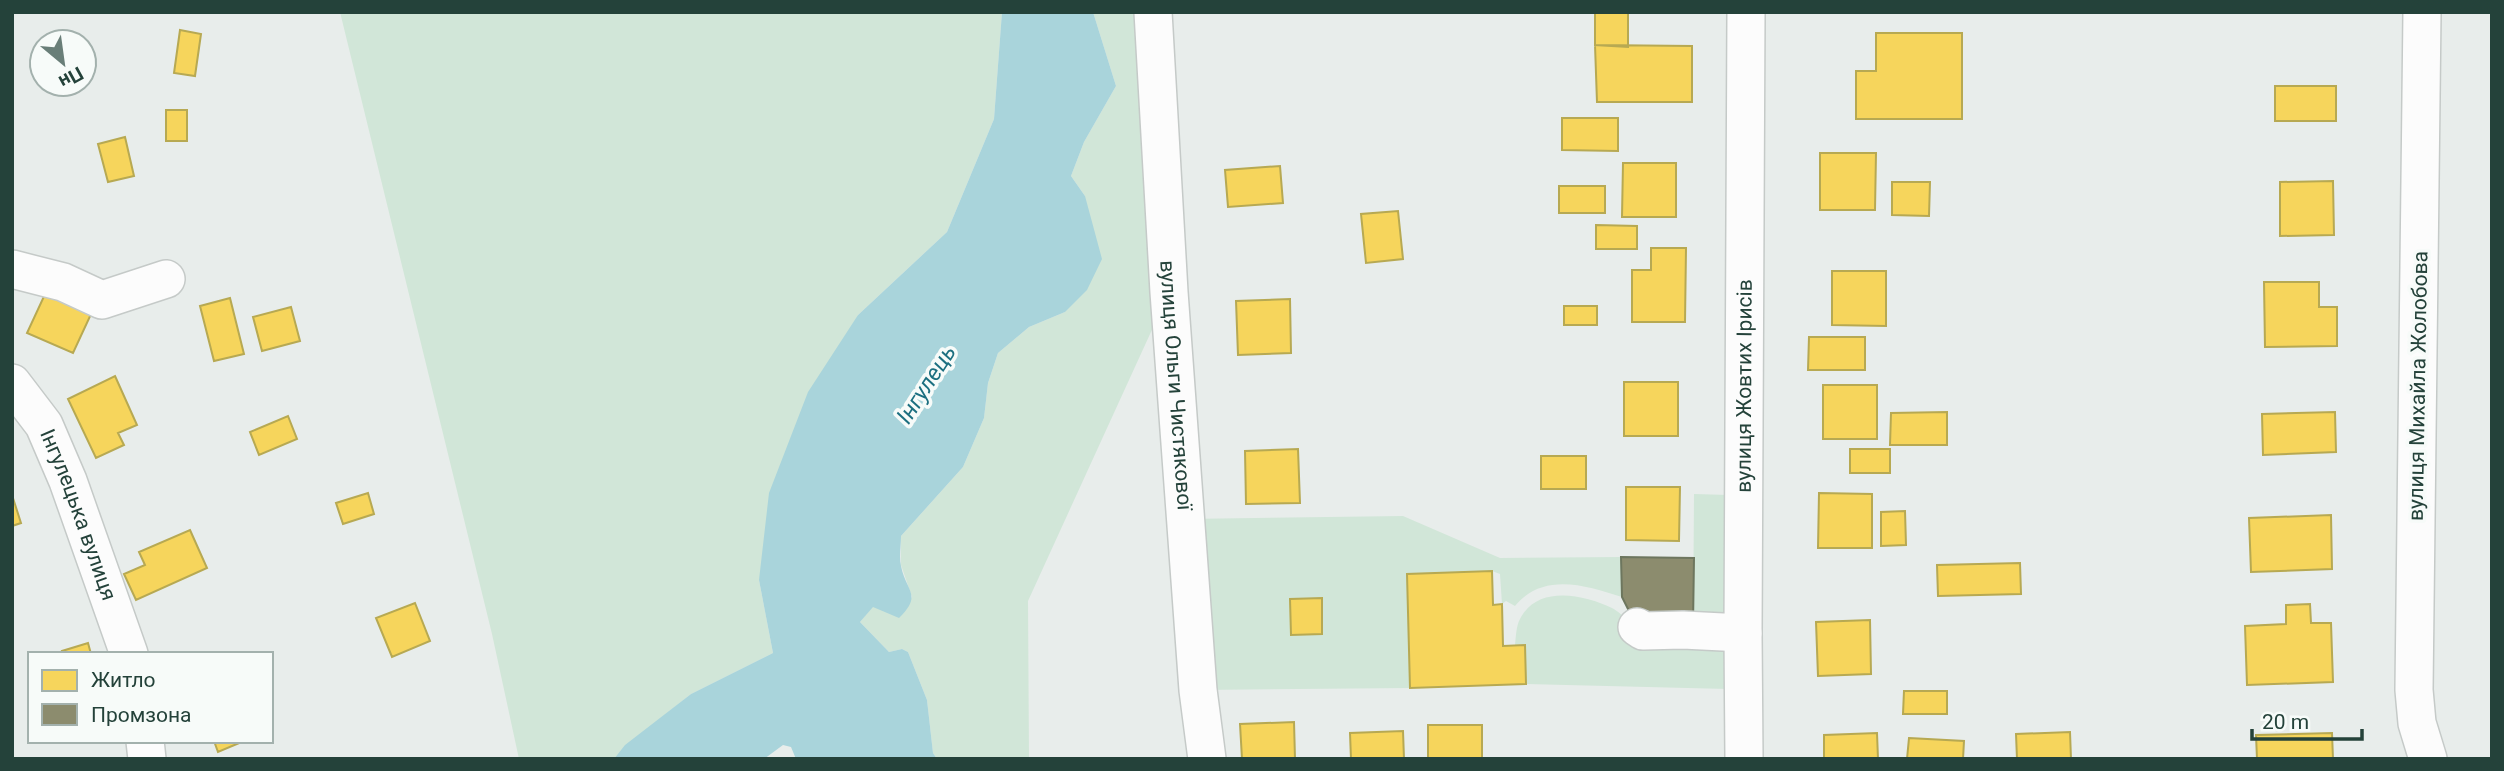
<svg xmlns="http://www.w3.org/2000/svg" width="2504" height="771" font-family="Roboto,sans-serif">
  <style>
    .green { fill: #d1e6d8 }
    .water { fill: #a9d4db }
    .homes { fill: #f6d55c; stroke: #b7a952; stroke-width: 2 }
    .industry { fill: #8c8c6e; stroke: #6d765e; stroke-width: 2 }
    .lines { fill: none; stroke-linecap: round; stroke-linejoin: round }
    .minor-casing { stroke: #c5cac8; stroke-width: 40 }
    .minor { stroke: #fcfcfc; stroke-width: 37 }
    .labels { text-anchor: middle; stroke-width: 7; stroke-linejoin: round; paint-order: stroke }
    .street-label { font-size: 21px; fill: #24423a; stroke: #f7fbf9 }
    .water-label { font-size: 23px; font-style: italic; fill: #1c6f80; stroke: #f7fbf9 }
  </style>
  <rect width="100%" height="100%" fill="#e8edeb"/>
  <path class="green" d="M340,12H1002L994,119L947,232L858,315L759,580L773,653L691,694L651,726L616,759H519L492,634Z
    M1093,12H1135L1161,310L1028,601L1029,759H937L933,753L927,700L908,652L902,649L889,652L860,622L873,606L899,617L912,597L901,565V536L963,467L984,418L988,383L998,353L1029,327L1065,312L1085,196L1071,176L1084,142L1116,86Z
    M1694,494L1729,495L1728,689L1526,684L1525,645H1515C1516,637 1516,626 1520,619C1537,585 1583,594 1612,608C1618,611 1623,617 1630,619C1651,626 1672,631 1693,636Z
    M1403,516L1500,558L1621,557L1622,597C1585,585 1543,572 1515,606L1506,601L1502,604L1500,574L1492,571L1407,574L1410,688L1198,690L1186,519Z"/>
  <path class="water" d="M1002,12H1093L1116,86L1084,142L1071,176L1085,196L1102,259L1087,290L1065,312L1029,327L998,353L988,383L984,418L963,467L901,536C901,546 899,557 901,566C906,592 923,594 899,618L873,607L860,622L889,652L902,649L908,652L927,700L933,753L937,759H796L791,747L783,745L764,759H614L625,745L691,694L773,653L759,580L769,493L808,392L858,315L947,232L994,119Z"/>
  <path class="homes" d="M1595,12H1628V47L1595,45Z
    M180,30L201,34L195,76L174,73Z
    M1876,33H1962V119H1856V71H1876Z
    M1595,45L1692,46V102H1597Z
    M2275,86H2336V121H2275Z
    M166,110H187V141H166Z
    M1562,118H1618V151L1562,150Z
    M125,137L134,176L108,182L98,144Z
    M1820,153H1876L1875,210H1820Z
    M1623,163H1676V217H1622Z
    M1280,166L1283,203L1228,207L1225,170Z
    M2333,181L2334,235L2280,236V182Z
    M1892,182H1930L1929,216L1892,215Z
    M1559,186H1605V213H1559Z
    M1398,211L1403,259L1366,263L1361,214Z
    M1596,225L1637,226V249H1596Z
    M1651,248H1686L1685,322H1632V270H1651Z
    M1832,271H1886V326L1832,325Z
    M2264,282H2319V307H2337V346L2265,347Z
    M46,292L92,312L73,353L27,333Z
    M230,298L244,354L214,361L200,306Z
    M1290,299L1291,353L1238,355L1236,301Z
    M1564,306H1597V325H1564Z
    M291,307L300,341L262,351L253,317Z
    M1809,337H1865V370H1808Z
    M115,376L137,425L118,433L124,445L96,458L68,399Z
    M1624,382H1678V436H1624Z
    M1823,385H1877V439H1823Z
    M1947,412V445H1890L1891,413Z
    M2335,412L2336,452L2263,455L2262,414Z
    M288,416L297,439L259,455L250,432Z
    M1298,449L1300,503L1246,504L1245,451Z
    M1850,449H1890V473H1850Z
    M1541,456H1586V489H1541Z
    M1626,487H1680L1679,541L1626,540Z
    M368,493L374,514L343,524L336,503Z
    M1819,493L1872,494V548H1818Z
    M12,495L21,523L12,526Z
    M1905,511L1906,545L1881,546V512Z
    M2331,515L2332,569L2251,572L2249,518Z
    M190,530L207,568L136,600L124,574L145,565L139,552Z
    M2020,563L2021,594L1938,596L1937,565Z
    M1492,571L1493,605L1502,604L1503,646L1525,645L1526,684L1410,688L1407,574Z
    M1322,598V634L1291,635L1290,599Z
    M415,603L430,641L392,657L376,618Z
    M2310,604L2311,623H2331L2333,682L2247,685L2245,626L2286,624V605Z
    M1870,620L1871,674L1818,676L1816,622Z
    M88,643L91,654H63L62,651Z
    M1904,691H1947V714H1903Z
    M1294,722L1295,759H1242L1240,724Z
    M1428,725H1482V759H1428Z
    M1403,731L1404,759H1351L1350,733Z
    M2070,732L2071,759H2017L2016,734Z
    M1877,733L1878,759H1824V735Z
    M2332,733L2333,759H2257L2256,735Z
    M1909,738L1964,741L1963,759H1907Z
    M214,741H244L218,752Z"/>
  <path class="industry" d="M1621,557L1694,558L1693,625L1637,627L1622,597Z"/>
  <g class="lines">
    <defs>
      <g id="minor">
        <path id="s1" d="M1153,12L1169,292L1198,690L1207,759"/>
        <path d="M2422,12L2414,690L2417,723L2428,759"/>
        <path d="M12,269L63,282L102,300L166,279"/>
        <path id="s2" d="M12,383L44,425L68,481L129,654"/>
        <path d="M1637,627L1643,631L1683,630L1743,633"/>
        <path d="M145,741L147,759"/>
        <path id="s3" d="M1744,759L1743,633L1746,12"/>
      </g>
    </defs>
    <use href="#minor" class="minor-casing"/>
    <use href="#minor" class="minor"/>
  </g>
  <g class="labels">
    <g class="street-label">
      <text dy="7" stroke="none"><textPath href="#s1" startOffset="374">вулиця Ольги Чистякової</textPath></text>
      <text dy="7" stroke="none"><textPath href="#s3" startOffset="373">вулиця Жовтих Ірисів</textPath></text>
      <text transform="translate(2418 386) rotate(-89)" y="7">вулиця Михайла Жолобова</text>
      <text dy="7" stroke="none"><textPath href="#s2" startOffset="149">Інгулецька вулиця</textPath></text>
    </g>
    <g class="water-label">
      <text transform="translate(926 384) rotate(-57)" y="8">Інгулець</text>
    </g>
  </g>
  <rect width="2504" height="771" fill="none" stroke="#24423a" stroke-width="28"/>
  <rect x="28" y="652" width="245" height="91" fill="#f7fbf9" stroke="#a3b1ad" stroke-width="2"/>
  <rect x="42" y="670" width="35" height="21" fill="#f6d55c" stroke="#a3b1ad" stroke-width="2"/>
  <text x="91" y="687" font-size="21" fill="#24423a">Житло</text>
  <rect x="42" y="704" width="35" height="21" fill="#8c8c6e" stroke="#a3b1ad" stroke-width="2"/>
  <text x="91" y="722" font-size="21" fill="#24423a">Промзона</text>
  <g transform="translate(63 63) rotate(151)"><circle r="33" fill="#f7fbf9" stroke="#a3b1ad" stroke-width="2"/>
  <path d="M0-5L12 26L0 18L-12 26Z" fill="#697e78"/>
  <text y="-10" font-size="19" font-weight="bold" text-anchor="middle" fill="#24423a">Пн</text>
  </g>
  <path d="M2252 729v10h110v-10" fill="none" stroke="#24423a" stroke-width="3.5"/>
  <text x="2262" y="729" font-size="21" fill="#24423a" stroke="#f7fbf9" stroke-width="5" paint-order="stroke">20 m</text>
</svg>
